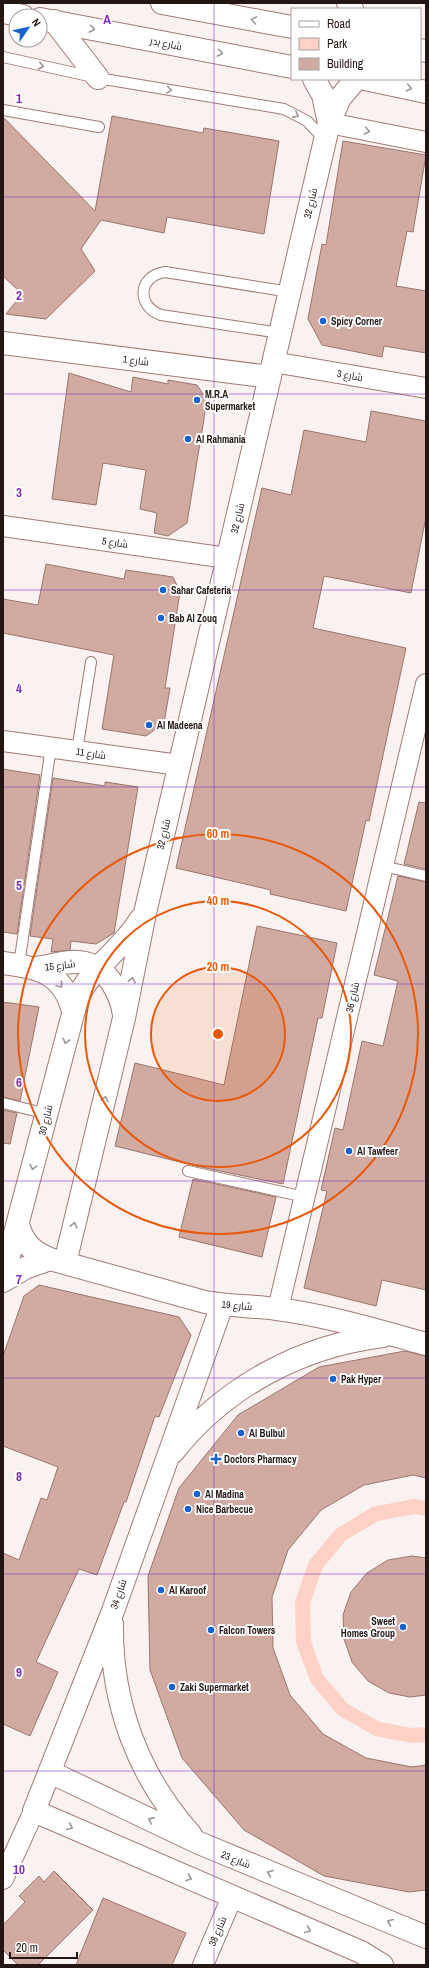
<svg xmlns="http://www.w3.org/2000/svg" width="429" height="1968" font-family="'Archivo Narrow',Cairo,sans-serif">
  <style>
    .green { fill: #fed1c6 }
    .building { fill: #d1aaa1; stroke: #9a766d }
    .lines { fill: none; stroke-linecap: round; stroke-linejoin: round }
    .service-casing { stroke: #a07b73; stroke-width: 12 }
    .minor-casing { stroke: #a07b73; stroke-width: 22 }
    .tertiary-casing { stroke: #a07b73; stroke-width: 24 }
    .secondary-casing { stroke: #a07b73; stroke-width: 24 }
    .service { stroke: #fff; stroke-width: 10 }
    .minor { stroke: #fff; stroke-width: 20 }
    .tertiary { stroke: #fff; stroke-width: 22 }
    .secondary { stroke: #fff; stroke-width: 22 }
    .oneway { stroke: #9c9695 }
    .grid { fill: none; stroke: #7b2cbf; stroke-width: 1; stroke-opacity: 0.55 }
    .ring { fill: none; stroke: #e8590c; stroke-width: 2 }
    .poi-dot { fill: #1862cd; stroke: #fff; stroke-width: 1.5 }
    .labels { text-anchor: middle; stroke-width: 4; stroke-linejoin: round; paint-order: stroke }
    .street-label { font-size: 10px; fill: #241613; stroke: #fff }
    .poi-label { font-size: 10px; font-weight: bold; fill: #241613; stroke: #fff; text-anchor: start }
    .grid-label { font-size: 13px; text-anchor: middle; font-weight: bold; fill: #7b2cbf; stroke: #fff; stroke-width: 4; stroke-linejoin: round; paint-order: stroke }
    .centre { fill: #e8590c; stroke: #fff; stroke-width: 2 }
    .ring-label { font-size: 12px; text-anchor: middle; font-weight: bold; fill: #e8590c; stroke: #fff; stroke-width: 4; stroke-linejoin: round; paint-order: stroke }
  </style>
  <rect width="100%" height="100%" fill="#faf2f0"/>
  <path class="green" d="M414,1499L426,1501V1516L414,1514L378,1521L346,1540L322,1569L310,1604L311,1641L323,1675L348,1704L380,1722L412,1728L426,1727V1742L412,1743L375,1736L338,1715L311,1683L296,1643L295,1601L309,1561L336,1529L372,1507Z"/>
  <path class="building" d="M112,116L203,133L204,128L279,141L264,234L167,217L164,233L101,220L81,249L95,271L46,319L6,314L22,294L3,276V117L95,211Z
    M343,141L426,155L413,232L407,231L396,286L426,291V353L384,346L382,357L322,345L308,319L322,244L326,245Z
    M69,373L131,392L133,377L168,384V380L197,385L207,400L187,523L168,536L154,533L157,513L140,509L146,470L103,463L96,505L52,499Z
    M371,411L426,421V517L411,593L324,576L313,628L406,648L369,821L366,820L346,911L270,894L271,890L176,868L262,488L291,495L304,430L366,442Z
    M46,564L124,579L126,570L173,577L180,592L165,688H170L164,723L146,736L102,729L114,655L3,633V599L38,605Z
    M3,769L40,775L17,934L3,932Z
    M53,778L105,786V782L138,787L114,933L96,944L71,941L70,950L51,952L53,939L30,936Z
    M419,802L426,803V869L404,864Z
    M398,876L426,882V1290L382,1280L376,1306L304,1288L327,1191L321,1190L335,1128L343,1130L362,1041L383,1046L398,981L374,975Z
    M257,926L337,943L322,1018H318L283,1184L196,1166L115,1146L135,1063L224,1085Z
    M3,1002L39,1007L20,1101L3,1097Z
    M3,1110L17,1113L10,1144L3,1143Z
    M193,1179L276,1197L262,1257L179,1237Z
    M39,1285L179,1317L191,1335L159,1417L155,1416L126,1502H124L97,1575L79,1569L36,1662L58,1672L30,1736L3,1724V1553L19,1560L41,1498L47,1500L58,1467L3,1446V1356L24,1296Z
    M405,1351L426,1356V1478L413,1475L364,1485L321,1510L288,1550L272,1597L273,1648L290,1695L323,1734L366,1758L412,1767L426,1765V1890L409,1892L324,1876L244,1830L182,1758L150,1670L148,1576L179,1488L238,1415L319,1367Z
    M412,1556L426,1558V1695L410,1697L389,1693L368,1681L352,1662L344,1639L343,1615L351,1592L367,1573L388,1560Z
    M54,1871L93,1910L38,1965H18L3,1950V1925L25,1902L19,1896L39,1876L44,1882Z
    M103,1898L186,1933L172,1965H76Z"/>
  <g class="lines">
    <defs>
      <path id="service" d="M3,57L98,78L284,109L307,121L325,140
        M3,110L99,127
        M280,333L161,315C136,306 138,276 165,272L290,292
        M77,751L91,662
        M383,866L426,876
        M19,965L51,747
        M3,1103L47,1114
        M188,1171L305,1197"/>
      <path id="minor" d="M329,123L426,142
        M273,362L426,388
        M3,526L227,558
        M3,741L179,765
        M278,1309L426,684
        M3,1879L34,1811
        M203,1965L232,1897"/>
      <path id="tertiary" d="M314,79L323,95L329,123
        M3,343L270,377
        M3,963C39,968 63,972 73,1011
        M36,968C51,966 70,959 85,963C108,968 121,994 124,1015
        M18,1224C23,1243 32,1252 50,1259L205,1302C229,1306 253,1306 277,1309C325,1315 379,1331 426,1344
        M65,1263L124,1018L145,913L329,123L340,98L356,79
        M3,1278L77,999C91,967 122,950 140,920
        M3,1281L25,1268L50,1259
        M222,1305L113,1611L34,1811L361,1952L382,1965
        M173,1452C224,1387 301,1346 383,1336
        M112,1624C111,1703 138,1776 191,1835
        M50,1772L199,1843L426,1937"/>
      <path id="secondary" d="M162,3L292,27
        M348,3L352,9
        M3,12L23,16
        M40,19L292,67
        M54,21L98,78
        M420,50L426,51
        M365,79L426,92"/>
    </defs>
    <use href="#service" class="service-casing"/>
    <use href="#minor" class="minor-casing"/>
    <use href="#tertiary" class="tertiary-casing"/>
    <use href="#secondary" class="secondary-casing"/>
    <use href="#service" class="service"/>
    <use href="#minor" class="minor"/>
    <use href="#tertiary" class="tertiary"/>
    <use href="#secondary" class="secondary"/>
  </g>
  <defs><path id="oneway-chevron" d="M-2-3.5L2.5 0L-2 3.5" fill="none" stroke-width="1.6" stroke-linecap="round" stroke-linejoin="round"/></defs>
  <g class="oneway">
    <use href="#oneway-chevron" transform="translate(254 20) rotate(-170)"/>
    <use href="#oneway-chevron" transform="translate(92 29) rotate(11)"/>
    <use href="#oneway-chevron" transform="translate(220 53) rotate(11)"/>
    <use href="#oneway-chevron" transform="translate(41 66) rotate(12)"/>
    <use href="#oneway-chevron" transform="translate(409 88) rotate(12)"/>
    <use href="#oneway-chevron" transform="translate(169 90) rotate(9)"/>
    <use href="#oneway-chevron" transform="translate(296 115) rotate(28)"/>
    <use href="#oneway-chevron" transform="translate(367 131) rotate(11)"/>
    <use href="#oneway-chevron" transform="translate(132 980) rotate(-79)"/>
    <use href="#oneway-chevron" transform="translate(60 985) rotate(50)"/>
    <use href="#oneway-chevron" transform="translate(66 1041) rotate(104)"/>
    <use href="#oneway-chevron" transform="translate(105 1099) rotate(-76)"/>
    <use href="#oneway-chevron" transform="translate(33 1167) rotate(104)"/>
    <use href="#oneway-chevron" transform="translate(74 1225) rotate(-76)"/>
    <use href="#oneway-chevron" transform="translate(151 1820) rotate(-154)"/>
    <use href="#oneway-chevron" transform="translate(70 1827) rotate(23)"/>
    <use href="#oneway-chevron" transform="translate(270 1873) rotate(-158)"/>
    <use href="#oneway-chevron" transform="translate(189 1878) rotate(23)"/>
    <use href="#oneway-chevron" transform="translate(390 1922) rotate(-158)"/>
    <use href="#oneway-chevron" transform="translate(308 1930) rotate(23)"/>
  </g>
  <path class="grid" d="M214,3V1965M3,197H426M3,394H426M3,590H426M3,787H426M3,984H426M3,1181H426M3,1378H426M3,1574H426M3,1771H426"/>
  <circle cx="218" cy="1034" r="67" fill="#e8590c" fill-opacity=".12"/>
  <g class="ring">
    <circle cx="218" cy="1034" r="67"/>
    <circle cx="218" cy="1034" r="133"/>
    <circle cx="218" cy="1034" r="200"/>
  </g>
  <g class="poi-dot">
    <circle cx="323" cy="321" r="4"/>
    <circle cx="197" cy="400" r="4"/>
    <circle cx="188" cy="439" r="4"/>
    <circle cx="163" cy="590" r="4"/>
    <circle cx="161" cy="618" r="4"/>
    <circle cx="149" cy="725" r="4"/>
    <circle cx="349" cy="1151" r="4"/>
    <circle cx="333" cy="1379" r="4"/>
    <circle cx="241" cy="1433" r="4"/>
    <path d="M214 1453h4v4h4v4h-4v4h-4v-4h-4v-4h4z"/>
    <circle cx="197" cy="1494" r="4"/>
    <circle cx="188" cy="1509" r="4"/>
    <circle cx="161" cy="1590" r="4"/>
    <circle cx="403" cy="1627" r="4"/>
    <circle cx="211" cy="1630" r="4"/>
    <circle cx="172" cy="1687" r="4"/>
  </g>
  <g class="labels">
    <g class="street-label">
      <text transform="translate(166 43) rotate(11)" y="4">شارع بدر</text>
      <text transform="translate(310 203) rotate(-77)" y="4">شارع 32</text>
      <text transform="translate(136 360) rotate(7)" y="4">شارع 1</text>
      <text transform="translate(350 375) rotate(10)" y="4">شارع 3</text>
      <text transform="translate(237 518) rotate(-77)" y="4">شارع 32</text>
      <text transform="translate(115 542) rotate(8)" y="4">شارع 5</text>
      <text transform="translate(91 753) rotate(8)" y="4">شارع 11</text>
      <text transform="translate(163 834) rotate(-77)" y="4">شارع 32</text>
      <text transform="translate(60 965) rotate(-7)" y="4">شارع 15</text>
      <text transform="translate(352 997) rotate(-77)" y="4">شارع 36</text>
      <text transform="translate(45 1120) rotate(-76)" y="4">شارع 30</text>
      <text transform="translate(237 1305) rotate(5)" y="4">شارع 19</text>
      <text transform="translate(118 1594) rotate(-71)" y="4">شارع 34</text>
      <text transform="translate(236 1859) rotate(22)" y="4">شارع 23</text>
      <text transform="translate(217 1931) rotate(-67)" y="4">شارع 38</text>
    </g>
    <g class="poi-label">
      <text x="331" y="325">Spicy Corner</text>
      <text x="205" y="398">M.R.A<tspan x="205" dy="12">Supermarket</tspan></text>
      <text x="196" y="443">Al Rahmania</text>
      <text x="171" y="594">Sahar Cafeteria</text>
      <text x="169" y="622">Bab Al Zouq</text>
      <text x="157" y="729">Al Madeena</text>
      <text x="357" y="1155">Al Tawfeer</text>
      <text x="341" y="1383">Pak Hyper</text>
      <text x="249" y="1437">Al Bulbul</text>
      <text x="224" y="1463">Doctors Pharmacy</text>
      <text x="205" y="1498">Al Madina</text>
      <text x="196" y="1513">Nice Barbecue</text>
      <text x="169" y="1594">Al Karoof</text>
      <text x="395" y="1625" text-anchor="end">Sweet<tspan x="395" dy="12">Homes Group</tspan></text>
      <text x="219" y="1634">Falcon Towers</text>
      <text x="180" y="1691">Zaki Supermarket</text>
    </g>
  </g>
  <g class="grid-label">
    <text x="107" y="24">A</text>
    <text x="19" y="103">1</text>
    <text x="19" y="300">2</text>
    <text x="19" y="497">3</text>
    <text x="19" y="693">4</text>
    <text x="19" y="890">5</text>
    <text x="19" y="1087">6</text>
    <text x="19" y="1284">7</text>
    <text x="19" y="1481">8</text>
    <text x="19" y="1677">9</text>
    <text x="19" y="1874">10</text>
  </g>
  <circle cx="218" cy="1034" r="6" class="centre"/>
  <g class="ring-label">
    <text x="218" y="838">60 m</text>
    <text x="218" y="905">40 m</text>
    <text x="218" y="971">20 m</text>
  </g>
  <rect width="429" height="1968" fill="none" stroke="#241613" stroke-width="8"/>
  <rect x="291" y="8" width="130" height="72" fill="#ffffff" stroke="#a7a2a1"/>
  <rect x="299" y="21" width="20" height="6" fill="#ffffff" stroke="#a7a2a1"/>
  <text x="327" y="28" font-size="12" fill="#241613">Road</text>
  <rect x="299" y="38" width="20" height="12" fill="#fed1c6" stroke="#a7a2a1"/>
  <text x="327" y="48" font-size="12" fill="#241613">Park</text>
  <rect x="299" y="58" width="20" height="12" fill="#d1aaa1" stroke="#a7a2a1"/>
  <text x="327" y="68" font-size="12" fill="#241613">Building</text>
  <g transform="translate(28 28) rotate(56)"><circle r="19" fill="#ffffff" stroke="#a7a2a1"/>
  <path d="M0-3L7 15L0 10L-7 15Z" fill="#1862cd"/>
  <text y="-6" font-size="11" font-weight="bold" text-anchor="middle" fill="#241613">N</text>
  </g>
  <path d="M10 1952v6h67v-6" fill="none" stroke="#241613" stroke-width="2"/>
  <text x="16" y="1952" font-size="12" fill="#241613" stroke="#ffffff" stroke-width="3" paint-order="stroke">20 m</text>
</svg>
